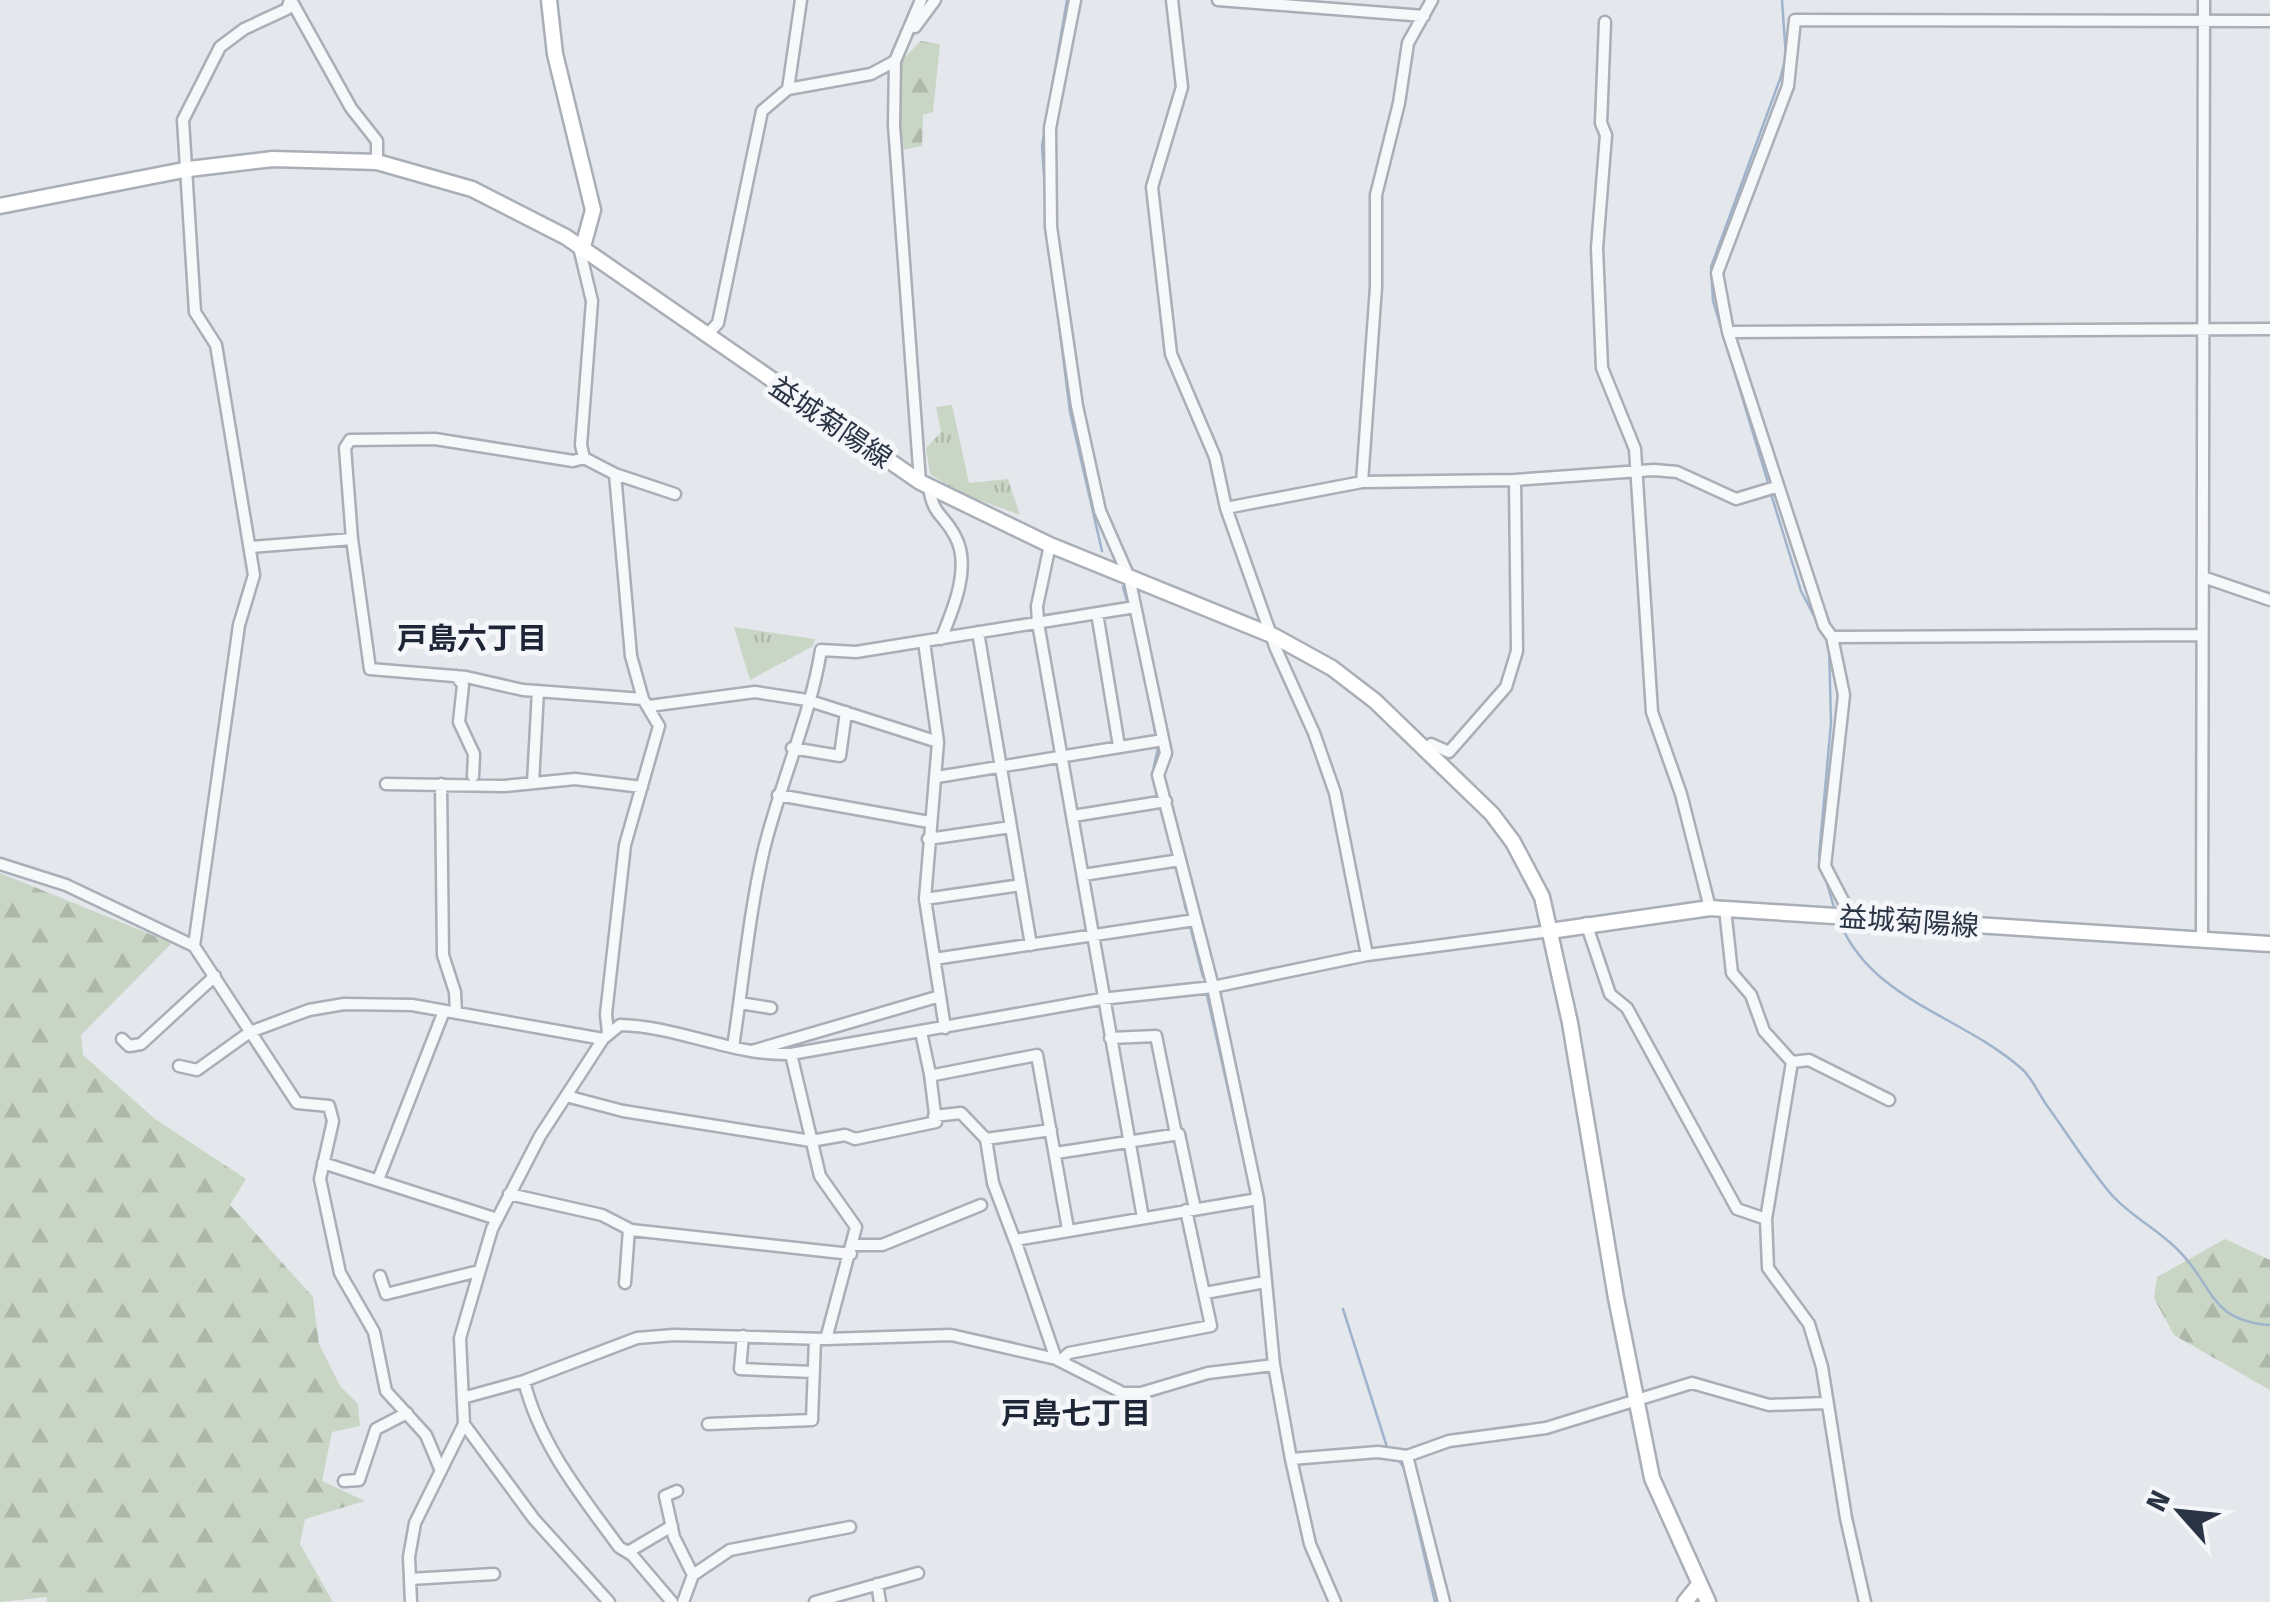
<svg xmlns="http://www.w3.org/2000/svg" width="2270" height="1602" font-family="'Fira Sans','Noto Sans JP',sans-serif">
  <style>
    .grass { fill: url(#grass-tufts) }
    .forest { fill: url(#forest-firs) }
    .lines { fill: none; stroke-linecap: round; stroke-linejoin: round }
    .stream { stroke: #9fb4cc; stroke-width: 2.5 }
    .street-casing { stroke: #a9aeb7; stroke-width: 15 }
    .secondary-casing { stroke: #a9aeb7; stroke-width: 19 }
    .street { stroke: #f7f8fa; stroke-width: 10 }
    .secondary { stroke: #fff; stroke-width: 14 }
    .labels { text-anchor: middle; stroke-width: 10; stroke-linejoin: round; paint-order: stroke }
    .street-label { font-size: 28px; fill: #2b3445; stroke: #f4f6f9 }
    .neighbourhood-label { font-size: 30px; font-weight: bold; fill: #1d2536; stroke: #f4f6f9 }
  </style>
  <defs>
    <pattern id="grass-tufts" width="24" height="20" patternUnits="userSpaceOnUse" patternTransform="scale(2.5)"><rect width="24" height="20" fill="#c9d6c5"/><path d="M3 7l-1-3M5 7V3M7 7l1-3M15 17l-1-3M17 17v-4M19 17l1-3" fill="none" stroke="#adb8ab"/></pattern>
    <pattern id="forest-firs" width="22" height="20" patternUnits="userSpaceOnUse" patternTransform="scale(2.5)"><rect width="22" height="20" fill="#c9d6c5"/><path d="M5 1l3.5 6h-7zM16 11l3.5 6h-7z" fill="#adb8ab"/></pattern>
  </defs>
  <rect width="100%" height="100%" fill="#e4e7ec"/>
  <path class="grass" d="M952,405L969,483L1008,479L1020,515L960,493L930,474L926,448L941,432L936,407Z
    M734,627L815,639L813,646L750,680Z"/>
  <path class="forest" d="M921,41L940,44L933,112L923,115L922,146L902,150L895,67Z
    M0,873L172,943L81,1035L83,1055L155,1119L246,1179L230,1205L313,1297L319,1344L340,1386L358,1404L360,1426L332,1432L322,1481L365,1501L305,1519L300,1544L333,1602H47V1597L0,1602Z
    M2225,1239L2270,1260V1390L2174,1335L2154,1298L2157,1277Z"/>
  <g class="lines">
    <path class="stream" d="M1046,206L1042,146L1067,0
      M1049,244L1070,412L1102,551
      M1769,486L1713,301L1711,267L1780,79L1786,57L1782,0
      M1771,494L1801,591L1829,645L1831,723L1819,856L1835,911
      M1123,587L1127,601
      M1131,613L1137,640
      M1145,677L1155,732
      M1157,790L1152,775L1158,748
      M1176,865L1186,910
      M1840,923C1873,1001 1961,1015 2022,1069C2033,1079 2039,1095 2048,1107C2069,1136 2088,1167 2111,1194C2130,1216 2156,1228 2176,1248C2215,1285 2207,1320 2270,1325
      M1190,926L1203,977
      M1206,991L1251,1192
      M1259,1264L1260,1278
      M1343,1309L1387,1447
      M1398,1459L1404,1468L1435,1602"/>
    <defs>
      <path id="street" d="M291,0L351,108L377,141V162
        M1075,0L1050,128L1051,227L1077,406L1100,511L1129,577L1166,753L1158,775L1213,987L1258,1199L1274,1365L1291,1459L1310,1544L1335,1602
        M1172,0L1182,87L1152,187L1171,354L1215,457L1226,508L1276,649L1314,733L1335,793L1367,955
        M1218,0L1424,16
        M1605,22L1601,123L1606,135L1597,248L1602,368L1635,449L1652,712L1681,794L1710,908
        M915,27L935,0
        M788,89L801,0
        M579,247L592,301L581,445L584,458L615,474L631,656L643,699L659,726L625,845L606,1014L608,1033
        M1728,332L2270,329
        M706,336L718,323L762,111L788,89L871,74L895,61
        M615,474L675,494
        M920,482L894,125L895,61L921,0
        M1362,482L1376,287V195L1399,103L1408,43L1432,0
        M929,487C933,516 943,513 955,536C972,566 953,610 941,639
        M1226,508L1362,482L1515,480L1654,470L1677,472L1736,499L1776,487
        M352,539L345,448L350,440L435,439L573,461L584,458
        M1050,545L1037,606L1038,623L1143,1218
        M251,547L352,539L370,669L466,677L523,690L643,699
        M2203,577L2270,600
        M1097,613L1119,746
        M978,632L1031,945
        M1832,637L2202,635
        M924,642L938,742L925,899L945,1028
        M456,676L463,685L459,722L474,754L473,776
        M649,706L755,692L807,700L938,742
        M792,748L840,756L846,712
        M1426,749L1431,744L1449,752L1506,687L1517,651L1515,480
        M937,777L1163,740
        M533,783L538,691
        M386,784L504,786L575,779L642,787
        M441,784L443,955L455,992L456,1013
        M778,795L929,822
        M1073,816L1166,801
        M928,839L1011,827
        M0,864L66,885L194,946L297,1103L329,1106L333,1121L320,1179L340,1273L374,1332L386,1391L426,1435L441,1471
        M1083,875L1180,860
        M925,899L1021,885
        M1725,909L1732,973L1751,995L1764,1031L1792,1062L1809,1060L1889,1100
        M1851,916L1825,866L1844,695L1832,637L1824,626L1728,332L1717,273L1788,86L1795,20L2270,21
        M1586,923L1610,994L1627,1008L1737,1209L1766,1219L1768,1268L1809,1324L1822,1367L1846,1518L1865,1602
        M2202,940L2204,0
        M194,946L239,625L254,575L216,345L195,312L183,120L220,47L244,29L287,9L290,0
        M934,959L1195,920
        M740,1003L771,1008
        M921,1032L930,1074L934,1075L1037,1055L1068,1229
        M1110,1038L1156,1036L1176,1134
        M122,1039L129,1046L141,1044L215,976
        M733,1047C743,982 749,913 764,849C780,784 811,714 821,650L856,652L1135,607
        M752,1051L940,996
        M791,1054L820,1176L856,1227L826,1339
        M179,1066L197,1070L250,1032L309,1010L344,1004L412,1005L603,1039
        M566,1096L623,1111L811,1141L845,1135L855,1139L936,1122L930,1074
        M934,1116L961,1113L986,1139L993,1183L1015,1241
        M986,1139L1051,1130
        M1056,1153L1179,1134L1195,1209
        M323,1163L497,1219
        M378,1180L444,1011
        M509,1194L602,1215L631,1230L851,1254
        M1766,1219L1792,1062
        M853,1245H882L981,1205
        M380,1276L386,1294L479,1271
        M625,1283L629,1229
        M1205,1293L1265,1282
        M743,1336L740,1369L814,1372
        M1056,1359L1015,1240L1258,1199
        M1060,1361L1069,1353L1211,1326L1186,1210
        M524,1381C540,1445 581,1495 619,1547L632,1555L672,1602
        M466,1397L524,1381L637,1338L674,1335L826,1339L951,1335L1056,1359L1123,1393H1141L1208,1373L1274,1365
        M464,1424L534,1519L609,1602
        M708,1424L812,1420L815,1339
        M1407,1456L1444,1602
        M1291,1459L1378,1452L1407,1456L1449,1441L1546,1428L1692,1383L1769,1405L1826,1403
        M344,1481L359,1480L376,1429L407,1413
        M677,1491L665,1496L674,1537L693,1575
        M628,1552L672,1526
        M410,1579L494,1574
        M877,1584L880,1602
        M411,1602L409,1557L415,1523L464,1424L460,1338L492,1229L540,1136L603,1039L620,1025C678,1026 733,1056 791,1054L1101,999L1213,987L1367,955L1550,931
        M683,1602L693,1575L730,1550L850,1527
        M815,1602L918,1573"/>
      <path id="secondary" d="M549,0L555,54L593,210L582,250
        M0,206L189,169L273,159L377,162L472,189L566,237L920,482L1050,545L1274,636L1332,668L1375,701L1492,814L1513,842L1542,897L1570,1023L1616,1298L1652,1478L1708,1602
        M1550,931L1710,908L2270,944
        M1685,1602L1698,1586"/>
    </defs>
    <use href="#street" class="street-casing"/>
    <use href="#secondary" class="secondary-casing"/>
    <use href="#street" class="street"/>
    <use href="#secondary" class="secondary"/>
  </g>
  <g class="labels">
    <g class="street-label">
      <text transform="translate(831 422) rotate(34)" y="10">益城菊陽線</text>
      <text transform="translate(1909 921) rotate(4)" y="10">益城菊陽線</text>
    </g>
    <g class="neighbourhood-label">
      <text x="472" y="649">戸島六丁目</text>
      <text x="1076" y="1424">戸島七丁目</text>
    </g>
  </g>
  <g transform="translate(2180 1512) rotate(297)" stroke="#f4f6f9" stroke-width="8" paint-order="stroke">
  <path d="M0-8L18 38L0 25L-18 38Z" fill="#2b3445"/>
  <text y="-15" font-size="28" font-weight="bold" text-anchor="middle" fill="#2b3445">N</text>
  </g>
</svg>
